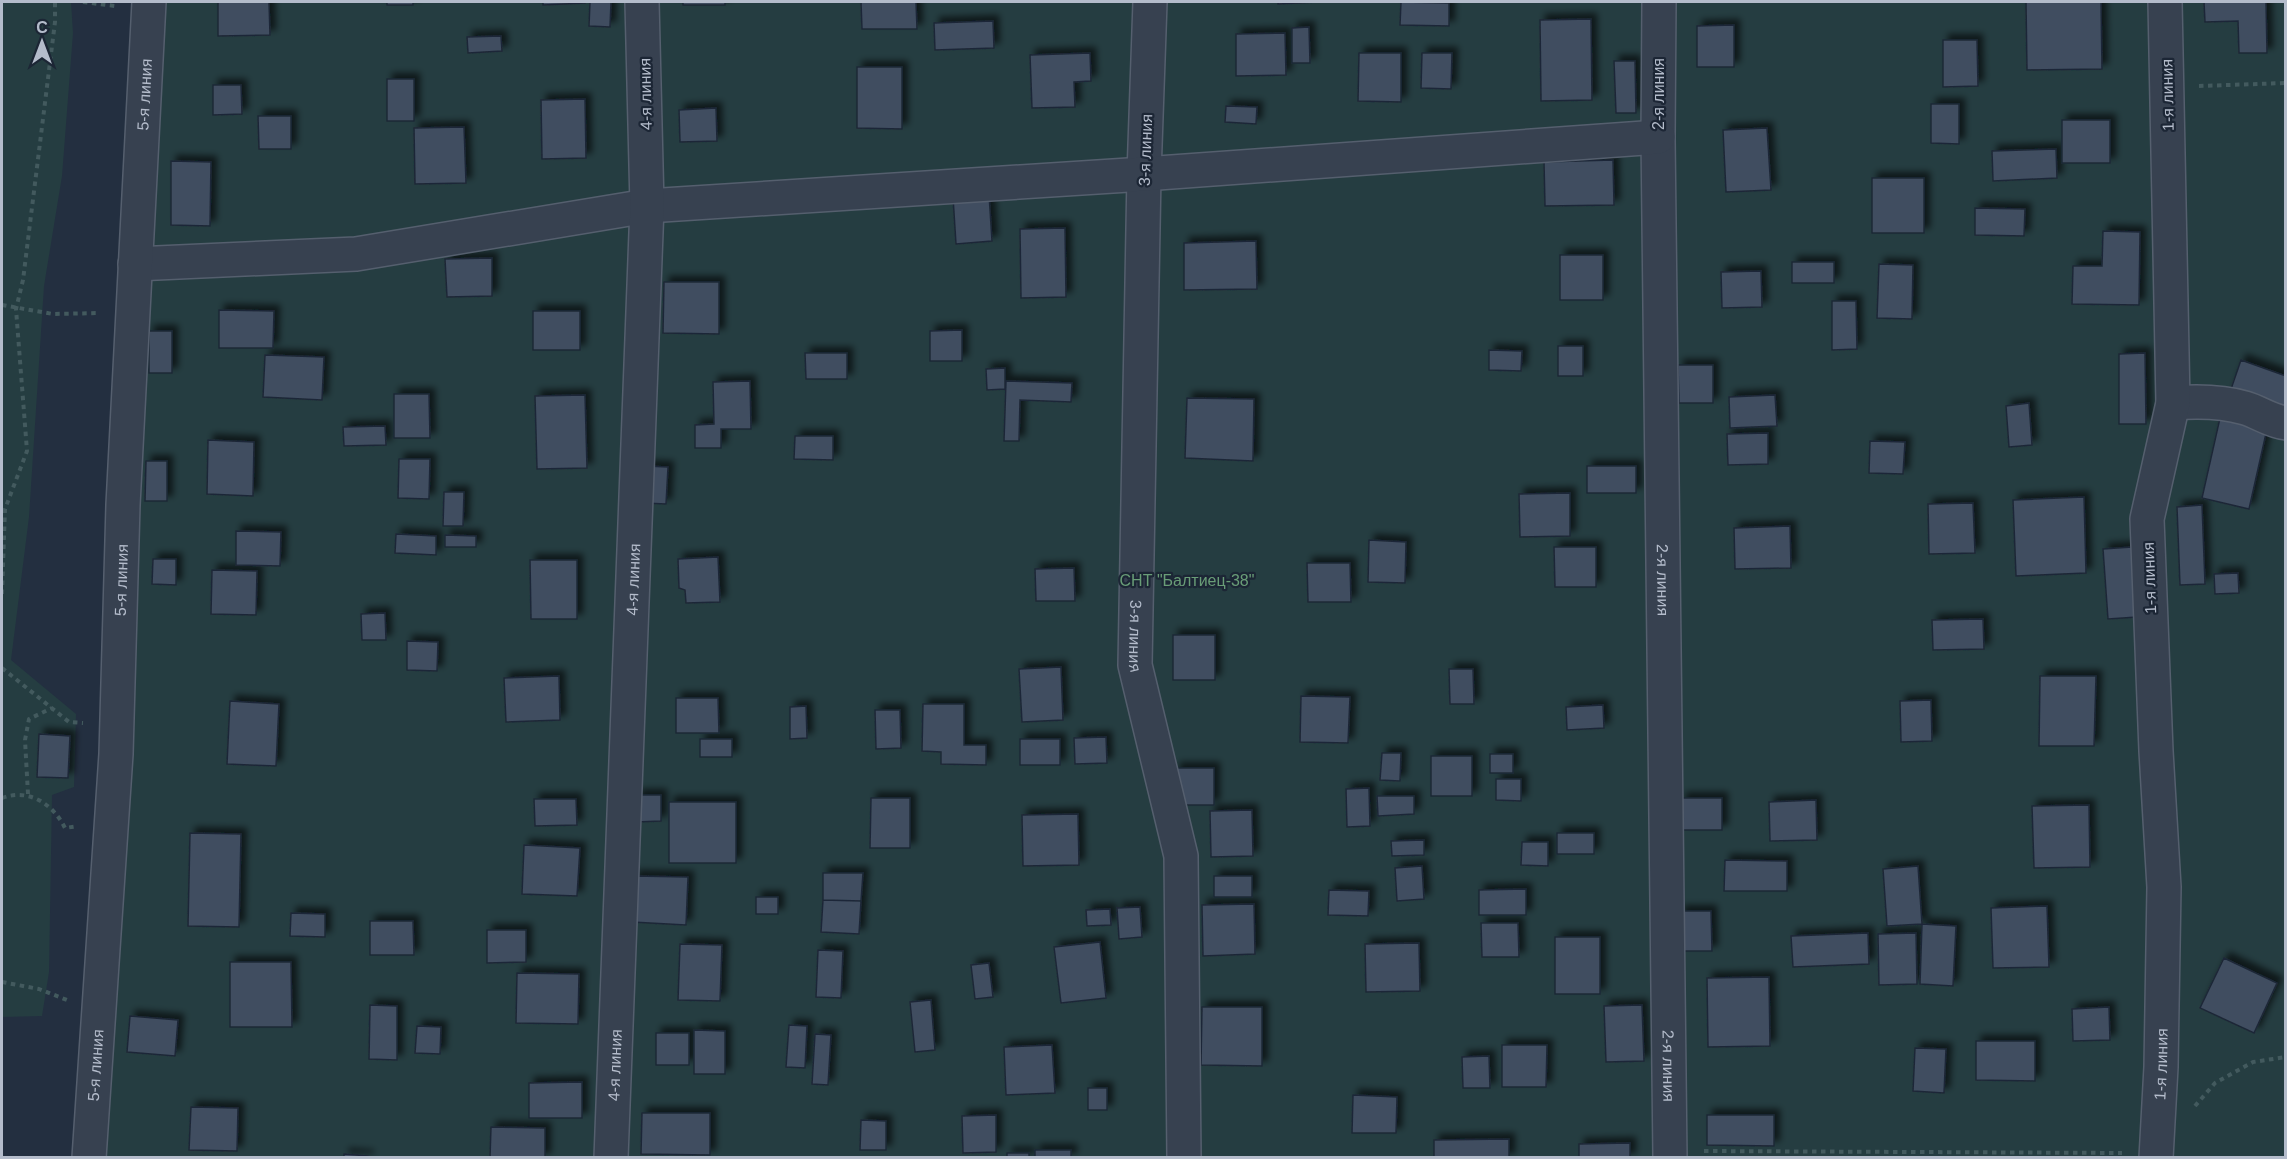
<svg xmlns="http://www.w3.org/2000/svg" width="2287" height="1159" font-family="Arial,sans-serif">
  <style>
    .green { fill: #253d41 }
    .building { fill: #3f4d60; stroke: #1e2837; stroke-width: 1.5; filter: url(#shadow) }
    .lines { fill: none; stroke-linecap: round; stroke-linejoin: round }
    .minor-casing { stroke: #555f6e; stroke-width: 36 }
    .path { stroke: #435a5e; stroke-width: 4; stroke-dasharray: 4.5 4.5; stroke-linecap: butt }
    .minor { stroke: #374150; stroke-width: 33 }
    .labels { text-anchor: middle; stroke-width: 4.5; stroke-linejoin: round; paint-order: stroke }
    .street-label { font-size: 16px; fill: #b4bccb; stroke: #1c2635 }
    .park-label { font-size: 16px; fill: #699d77; stroke: #1c2635 }
  </style>
  <defs>
    <filter id="shadow"><feDropShadow dx="5.5" dy="-5.5" stdDeviation="3" flood-color="#0009"/></filter>
  </defs>
  <rect width="100%" height="100%" fill="#232f40"/>
  <path class="green" d="M2,2H71L73,33L62,176L44,286L29,517L11,660L76,714L74,787L52,795L49,972L42,1016L2,1017Z
    M150,2H2285V1157L89,1158Z"/>
  <path class="building" d="M218,2H269L270,35L218,36Z
    M387,2H413V5H387Z
    M543,2H585V3L543,5Z
    M590,2H611L610,27L589,26Z
    M683,2H725V5H683Z
    M861,2H916L917,29H862Z
    M1278,2H1318L1278,4Z
    M1401,2L1449,3V26L1400,25Z
    M2026,2H2101L2102,69L2027,70Z
    M2204,2H2266L2267,53H2239L2238,21L2205,22Z
    M1591,19L1592,100L1541,101L1540,20Z
    M993,21L994,48L935,50L934,23Z
    M1734,25V67H1697V26Z
    M1309,27L1310,63H1292V28Z
    M1285,33L1286,75L1236,76V34Z
    M501,36L502,51L468,53L467,37Z
    M1943,40H1977L1978,86L1943,87Z
    M1090,53L1091,81L1074,82L1075,107L1032,108L1030,55Z
    M1359,53H1401V102L1358,101Z
    M1422,53H1452L1451,89L1421,88Z
    M1614,61H1635L1636,113H1616Z
    M857,67H902V129L857,128Z
    M387,79H414V121H387Z
    M213,85H241L242,114L213,115Z
    M585,99L586,158L542,159L541,100Z
    M1931,104H1959V144L1931,143Z
    M1226,106L1257,107L1256,124L1225,122Z
    M716,108L717,141L680,142L679,110Z
    M258,116H291V149H259Z
    M2062,120H2110V163H2062Z
    M464,127L466,183L415,184L414,128Z
    M1767,128L1771,190L1726,192L1723,130Z
    M2056,149L2057,178L1993,181L1992,151Z
    M1613,160L1614,205L1545,206L1544,162Z
    M171,161L211,162L210,226L171,225Z
    M1872,178H1924V233H1872Z
    M989,194L992,241L956,244L953,197Z
    M1975,208L2025,209L2024,236L1975,235Z
    M1065,228L1066,297L1021,298L1020,229Z
    M2103,231L2140,232L2139,305L2072,304L2073,266H2102Z
    M1256,241L1257,289L1184,290V243Z
    M1560,255H1603V300H1560Z
    M492,258V296L447,297L445,259Z
    M1792,262H1834V283H1792Z
    M1879,264L1913,265L1912,319L1877,318Z
    M1761,271L1762,307L1722,308L1721,272Z
    M664,282H719V334L663,333Z
    M1832,301H1856L1857,349L1832,350Z
    M219,310L274,311L273,348H219Z
    M533,311H580V350H533Z
    M962,330V361H930V331Z
    M149,331H172V373H149Z
    M1558,346H1583V376H1558Z
    M1489,350L1522,351L1521,371L1489,370Z
    M805,353H847V379H806Z
    M2145,353L2146,424H2119V354Z
    M265,355L324,357L322,400L263,397Z
    M2241,360L2286,376V411L2230,392Z
    M1678,365H1713V403H1679Z
    M1005,368V389L987,390L986,369Z
    M750,381L751,429H721V448H695V425L714,424L713,382Z
    M1006,381L1072,383L1071,402L1020,400L1019,441H1004Z
    M394,394H429L430,438H394Z
    M585,395L587,468L537,469L535,396Z
    M1775,395L1777,426L1730,428L1729,397Z
    M1187,398L1254,399L1253,461L1185,458Z
    M2029,403L2032,445L2009,447L2006,406Z
    M2220,418L2267,429L2249,509L2202,498Z
    M385,426L386,445L344,446L343,427Z
    M1768,433V464L1728,465L1727,434Z
    M795,436H833V460L794,459Z
    M208,440L254,442L253,496L207,494Z
    M1870,441L1905,442L1903,474L1869,473Z
    M399,459H430L429,499L398,498Z
    M146,461H167V501H145Z
    M645,466L668,467L666,504L644,503Z
    M1587,466H1636V493H1587Z
    M444,492H464L463,526H443Z
    M1570,493V536L1520,537L1519,494Z
    M2084,497L2086,573L2016,576L2013,500Z
    M1973,503L1975,553L1929,554L1928,504Z
    M2202,505L2205,584L2180,585L2177,507Z
    M1790,526L1791,568L1735,569L1734,528Z
    M236,531L281,532L280,566L236,565Z
    M396,534L436,536V555L395,553Z
    M445,535L476,536V547H445Z
    M1369,540L1406,542L1405,583L1368,582Z
    M1554,547H1596V587H1555Z
    M2132,547L2137,617L2108,619L2103,549Z
    M718,557L720,602L686,603L685,590L679,588L678,559Z
    M153,559H176V585L152,584Z
    M530,560H577V619H531Z
    M1307,563H1350L1351,602H1308Z
    M1074,568L1075,601H1036L1035,569Z
    M212,570L257,571L256,615L211,614Z
    M2238,573L2239,593L2215,594L2214,574Z
    M385,613L386,640H362L361,614Z
    M1983,619L1984,649L1933,650L1932,620Z
    M1173,635H1215V680H1173Z
    M407,641L438,642L437,671L407,670Z
    M1061,667L1063,720L1022,722L1019,669Z
    M1449,669H1473L1474,704H1450Z
    M559,676L560,720L506,722L504,678Z
    M2040,676H2096L2094,746H2039Z
    M1301,696L1350,697L1348,743L1300,742Z
    M676,698H718L719,733H676Z
    M1931,700L1932,741L1901,742L1900,701Z
    M230,701L279,704L276,766L227,764Z
    M923,704H964V745H986V765L941,764V752L922,751Z
    M1603,705L1604,728L1567,730L1566,707Z
    M806,706L807,738L790,739V707Z
    M875,710H900L901,748L876,749Z
    M39,734L70,736L68,778L37,777Z
    M1106,737L1107,763L1075,764L1074,738Z
    M700,739H732V757H700Z
    M1020,739H1060V765H1020Z
    M1382,753H1401L1400,781L1380,780Z
    M1490,754H1513V773H1490Z
    M1431,756H1472V796H1431Z
    M1175,768H1214V805H1175Z
    M1496,779H1521V801L1496,800Z
    M1369,788L1370,826L1347,827L1346,789Z
    M636,795H661V821L636,822Z
    M1377,796H1414V814L1378,816Z
    M871,798H910V848H870Z
    M1681,798H1722V830H1681Z
    M534,799H576L577,825L535,826Z
    M1816,800L1817,840L1770,841L1769,802Z
    M669,802H736V863H669Z
    M2089,805L2090,867L2034,868L2032,806Z
    M1252,810L1253,856L1211,857L1210,811Z
    M1078,814L1079,865L1023,866L1022,815Z
    M190,833L241,834L239,927L188,926Z
    M1557,833H1594V854H1557Z
    M1424,840V855L1392,856L1391,841Z
    M1522,842H1548V866L1521,865Z
    M524,845L580,848L577,896L522,894Z
    M1725,860L1787,861V891H1724Z
    M1422,866L1424,899L1397,901L1395,868Z
    M1918,866L1922,924L1887,926L1883,869Z
    M823,873H863L861,901L823,900Z
    M633,876L688,877L686,925L632,922Z
    M1214,876H1252V897H1214Z
    M1526,889V915H1479V890Z
    M1329,890L1369,891L1368,916L1328,915Z
    M756,897H778V914H756Z
    M823,900L861,901L859,934L821,932Z
    M1254,904L1255,954L1203,956L1202,905Z
    M2047,906L2049,967L1993,968L1991,908Z
    M1140,907L1142,937L1119,939L1117,908Z
    M1110,909L1111,925L1087,926L1086,910Z
    M1679,911H1711L1712,951H1679Z
    M291,913L325,914V937L290,936Z
    M370,921H413L414,955H370Z
    M1481,923H1518L1519,957H1482Z
    M1922,924L1956,926L1953,986L1920,984Z
    M487,930H526V962L487,963Z
    M1868,933L1869,964L1793,967L1791,936Z
    M1916,933L1917,984L1879,985L1878,934Z
    M1555,937H1600V994H1555Z
    M1100,942L1106,998L1061,1003L1054,947Z
    M1419,943L1420,991L1366,992L1365,944Z
    M680,944L722,945L720,1001L678,1000Z
    M818,950L843,951L841,998L816,997Z
    M2224,958L2277,983L2254,1033L2200,1008Z
    M230,962H291L292,1027H230Z
    M989,963L993,997L975,999L971,965Z
    M517,973L579,974L578,1024L516,1023Z
    M1769,977L1770,1046L1708,1047L1707,978Z
    M931,1000L935,1050L915,1052L910,1002Z
    M370,1005L397,1006V1060L369,1059Z
    M1642,1005L1644,1061L1606,1062L1604,1006Z
    M1202,1007H1262V1066L1201,1065Z
    M2109,1007L2110,1040L2073,1041L2072,1009Z
    M130,1016L178,1020L175,1056L127,1052Z
    M789,1025L807,1026L805,1068L786,1067Z
    M417,1026L441,1027L440,1054L415,1053Z
    M694,1030L725,1031V1074H694Z
    M656,1033H689V1065H656Z
    M815,1034L831,1035L828,1085L812,1084Z
    M1976,1041H2035V1081L1976,1080Z
    M1052,1045L1055,1093L1006,1095L1004,1047Z
    M1502,1045H1547L1546,1087H1502Z
    M1915,1048L1946,1049L1944,1093L1913,1091Z
    M1489,1056L1490,1088H1463L1462,1057Z
    M582,1082V1118H529V1083Z
    M1088,1088H1107V1110H1088Z
    M1353,1095L1397,1097L1396,1133H1352Z
    M191,1107L238,1108L237,1151L189,1150Z
    M642,1113H710V1155L641,1154Z
    M996,1115V1152L963,1153L962,1116Z
    M1707,1115H1774V1146L1707,1145Z
    M861,1120L886,1121V1150H860Z
    M491,1127L545,1128V1158H490Z
    M1509,1139V1158H1434V1140Z
    M1630,1143V1158H1579V1144Z
    M1035,1150H1071V1158H1035Z
    M1007,1153H1029V1158H1007Z
    M344,1154L368,1156V1158H344Z"/>
  <g class="lines">
    <defs>
      <g id="minor">
        <path id="s1" d="M1150,2L1144,174L1135,665L1181,856L1184,1158"/>
        <path id="s2" d="M1659,2L1658,137L1670,1158"/>
        <path d="M135,264L356,254L647,206L1144,174L1658,137"/>
        <path d="M2173,403C2198,401 2221,401 2245,408C2259,412 2270,421 2286,423"/>
        <path id="s3" d="M89,1158L116,754L123,505L149,2"/>
        <path id="s4" d="M611,1158L647,206L642,2"/>
        <path id="s5" d="M2156,1158L2161,1067L2164,887L2156,751L2147,519L2173,403L2165,2"/>
      </g>
    </defs>
    <use href="#minor" class="minor-casing"/>
    <path class="path" d="M83,2L115,6
      M2199,86L2286,83
      M2,305L53,314L100,313
      M2,594L5,509L27,451L16,309L23,280L55,22V2
      M2,668L69,722L83,723
      M28,794L25,740L29,719L52,708
      M2,798C29,788 53,804 65,828L78,826
      M2,982L39,989L67,1000
      M2195,1106L2215,1083L2253,1062L2286,1057
      M1704,1151L2122,1153"/>
    <use href="#minor" class="minor"/>
  </g>
  <g class="labels">
    <g class="street-label">
      <text dy="6" stroke="none"><textPath href="#s3" startOffset="1065">5-я линия</textPath></text>
      <text transform="translate(645 94) rotate(-91)" y="6">4-я линия</text>
      <text transform="translate(1658 94) rotate(-90)" y="6">2-я линия</text>
      <text transform="translate(2167 95) rotate(-91)" y="6">1-я линия</text>
      <text transform="translate(1145 150) rotate(-88)" y="6">3-я линия</text>
      <text transform="translate(2149 578) rotate(-92)" y="6">1-я линия</text>
      <text dy="6" stroke="none"><textPath href="#s3" startOffset="579">5-я линия</textPath></text>
      <text dy="6" stroke="none"><textPath href="#s4" startOffset="579">4-я линия</textPath></text>
      <text dy="6" stroke="none"><textPath href="#s2" startOffset="578">2-я линия</textPath></text>
      <text dy="6" stroke="none"><textPath href="#s1" startOffset="634">3-я линия</textPath></text>
      <text dy="6" stroke="none"><textPath href="#s5" startOffset="94">1-я линия</textPath></text>
      <text dy="6" stroke="none"><textPath href="#s3" startOffset="93">5-я линия</textPath></text>
      <text dy="6" stroke="none"><textPath href="#s4" startOffset="93">4-я линия</textPath></text>
      <text dy="6" stroke="none"><textPath href="#s2" startOffset="1064">2-я линия</textPath></text>
    </g>
    <g class="park-label">
      <text x="1187" y="586">СНТ "Балтиец-38"</text>
    </g>
  </g>
  <rect width="2287" height="1159" fill="none" stroke="#b4bccb" stroke-width="6"/>
  <g transform="translate(42 42)" stroke="#1c2635" stroke-width="4.5" paint-order="stroke">
  <path d="M0-4.5L10 22L0 15L-10 22Z" fill="#b4bccb"/>
  <text y="-9" font-size="16" font-weight="bold" text-anchor="middle" fill="#b4bccb">С</text>
  </g>
</svg>
